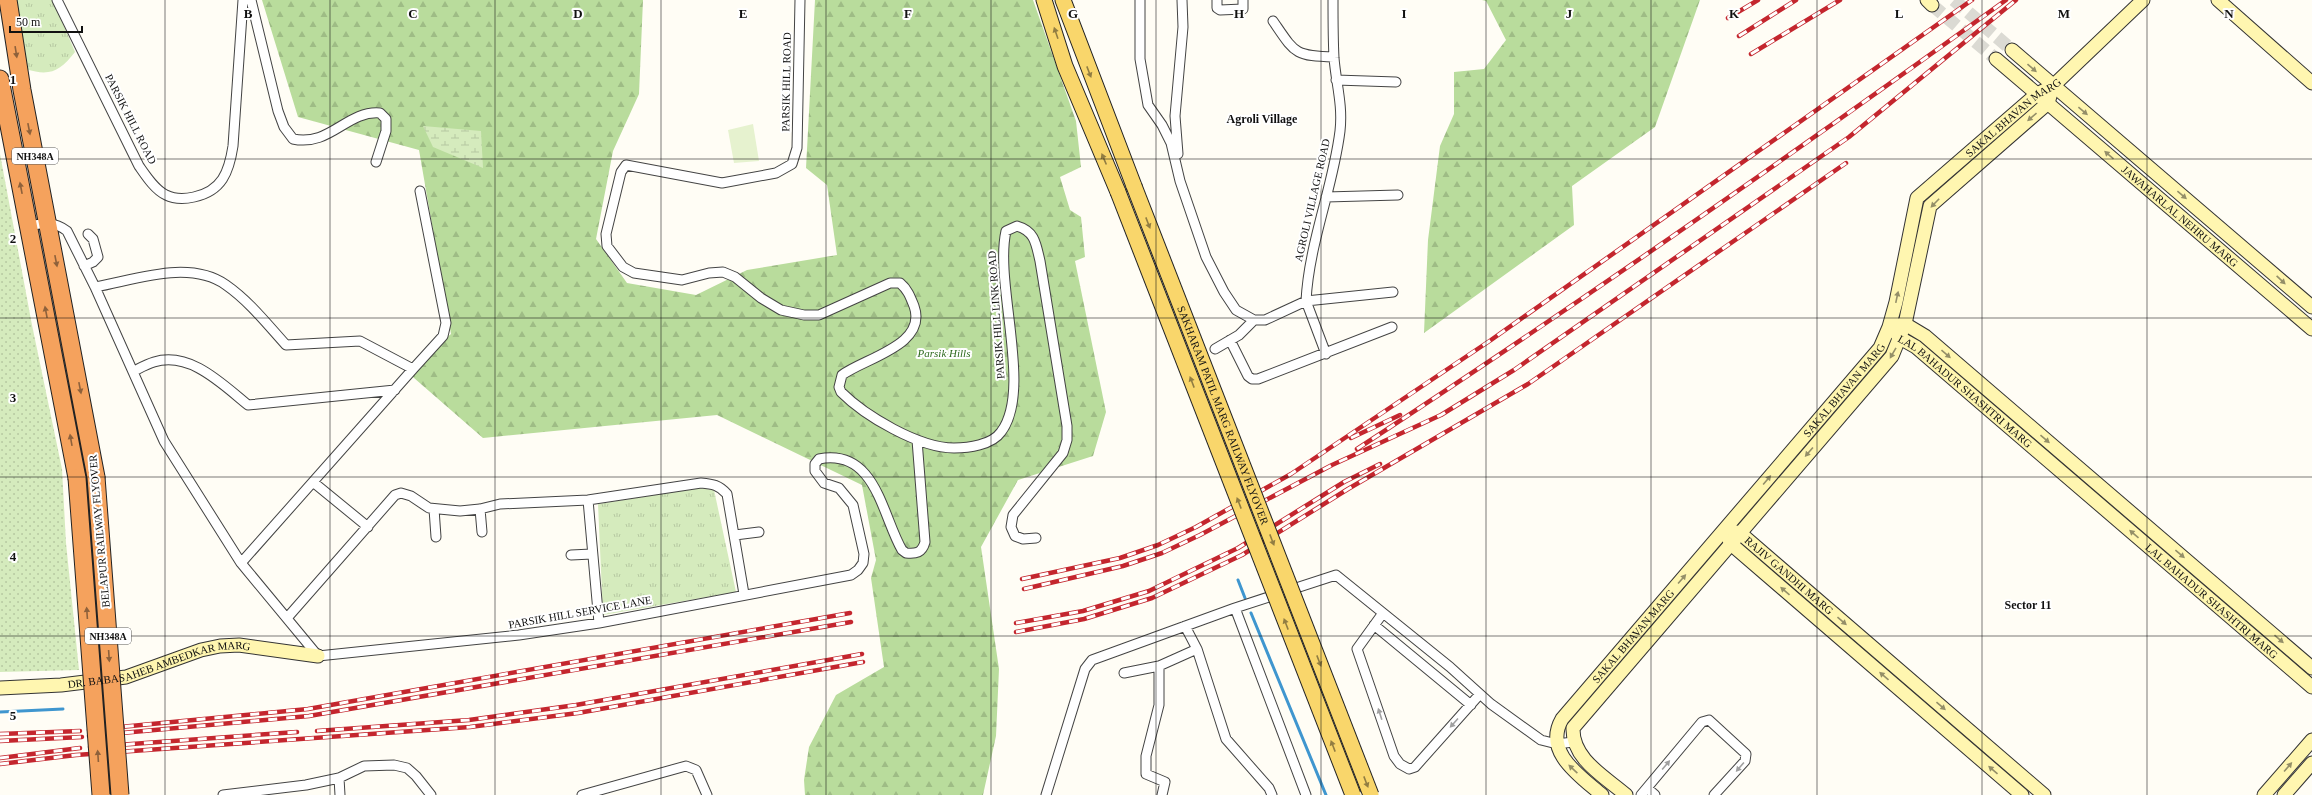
<svg xmlns="http://www.w3.org/2000/svg" width="2312" height="795" font-family="'Times New Roman',serif">
  <style>
    .grass { fill: url(#grass-dots) }
    .forest { fill: url(#forest-firs) }
    .wetland { fill: url(#wetland-marsh) }
    .park { fill: url(#park-tufts) }
    .pitch { fill: #e6f2cf }
    .lines { fill: none; stroke-linecap: round; stroke-linejoin: round }
    .stream { stroke: #3f96cf; stroke-width: 3 }
    .secondary-tunnel { stroke: #dbdad3; stroke-width: 13; stroke-dasharray: 13 6; stroke-linecap: butt }
    .street-casing { stroke: #444; stroke-width: 11 }
    .secondary-casing { stroke: #333; stroke-width: 15 }
    .primary-casing { stroke: #222; stroke-width: 17 }
    .highway-casing { stroke: #222; stroke-width: 19 }
    .street { stroke: #fff; stroke-width: 9 }
    .secondary { stroke: #fff6b0; stroke-width: 13 }
    .primary { stroke: #f9d66b; stroke-width: 15 }
    .highway { stroke: #f5a25d; stroke-width: 17 }
    .rail-casing { stroke: #c4262e; stroke-width: 4.5 }
    .rail { stroke: #fff; stroke-width: 3; stroke-dasharray: 9; stroke-linecap: butt }
    .primary-bridge-casing { stroke: #222; stroke-width: 17; stroke-linecap: butt }
    .highway-bridge-casing { stroke: #222; stroke-width: 19; stroke-linecap: butt }
    .primary-bridge { stroke: #f9d66b; stroke-width: 15 }
    .highway-bridge { stroke: #f5a25d; stroke-width: 17 }
    .oneway { fill: #917d42 }
    .oneway2 { fill: #8e613b }
    .oneway3 { fill: #948f68 }
    .oneway4 { fill: #a0a0a0 }
    .grid { fill: none; stroke: #111; stroke-width: 1; stroke-opacity: 0.55 }
    .labels { text-anchor: middle; stroke-width: 4; stroke-linejoin: round; paint-order: stroke }
    .shield { fill: #fff; stroke: #585858; stroke-width: 1 }
    .shield-label { font-size: 10px; font-weight: bold; fill: #111 }
    .street-label { font-size: 11px; fill: #111; stroke: #fff }
    .park-label { font-size: 11px; font-style: italic; fill: #2f6b1f; stroke: #fff }
    .neighbourhood-label { font-size: 12px; font-weight: bold; fill: #111; stroke: #fff }
    .grid-label { font-size: 13px; text-anchor: middle; font-weight: bold; fill: #111; stroke: #fff; stroke-width: 4; stroke-linejoin: round; paint-order: stroke }
  </style>
  <defs>
    <pattern id="grass-dots" width="8" height="8" patternUnits="userSpaceOnUse"><rect width="8" height="8" fill="#d5ebbd"/><path d="M2 2h.1M6 6h.1" fill="none" stroke="#b6c8a1" stroke-width="1.8" stroke-linecap="round"/></pattern>
    <pattern id="forest-firs" width="22" height="20" patternUnits="userSpaceOnUse"><rect width="22" height="20" fill="#b9dc9c"/><path d="M5 1l3.5 6h-7zM16 11l3.5 6h-7z" fill="#9ebc85"/></pattern>
    <pattern id="wetland-marsh" width="20" height="14" patternUnits="userSpaceOnUse"><rect width="20" height="14" fill="#d5ebbd"/><path d="M1 5h8M5 5V1M11 12h8M15 12V8" fill="none" stroke="#b6c8a1"/></pattern>
    <pattern id="park-tufts" width="24" height="20" patternUnits="userSpaceOnUse"><rect width="24" height="20" fill="#d5ebbd"/><path d="M3 7l-1-3M5 7V3M7 7l1-3M15 17l-1-3M17 17v-4M19 17l1-3" fill="none" stroke="#b6c8a1"/></pattern>
  </defs>
  <rect width="100%" height="100%" fill="#fffdf5"/>
  <path class="grass" d="M0,154L32,325L62,469L66,543L79,670L0,672Z"/>
  <path class="forest" d="M262,0H643L639,94L613,151L596,239L627,283L696,295L747,270L837,255L827,185L806,168L815,0H1033L1076,121L1081,167L1060,177L1070,210L1081,217L1085,257L1075,261L1106,412L1093,456L1018,480L981,547L999,669L996,736L983,795H805L804,780L809,747L836,695L884,667L871,578L876,560L862,485L717,415L483,438L406,371L451,334L419,150L298,117Z
    M1482,0H1700L1655,127L1572,186L1574,225L1424,333L1428,240L1440,146L1454,114V72L1484,69L1506,40L1486,1Z"/>
  <path class="wetland" d="M423,126L481,131L483,168L433,147Z"/>
  <path class="park" d="M16,0H53L75,52C60,71 50,77 26,69Z
    M699,488L714,490L736,592L603,615L598,504Z"/>
  <path class="pitch" d="M753,124L759,161L734,163L728,130Z"/>
  <g class="lines">
    <path class="stream" d="M1238,580L1245,598
      M1251,613L1326,795
      M0,712L63,709"/>
    <path class="secondary-tunnel" d="M1954,0L2012,50
      M1932,5L1996,59"/>
    <defs>
      <path id="street" d="M57,0L139,166C146,176 155,190 166,195C174,199 185,199 194,197C222,191 229,172 233,146L243,0
        M251,0L278,111L284,127L293,139C330,147 347,110 380,113L386,119V131L376,162
        M800,0L797,148L792,164L776,173L722,183L626,165L621,172L606,234L607,246L623,267L634,273L682,280L709,273L723,272L735,277L761,298L781,310L804,315H819L890,283H900C908,290 910,296 914,306C928,345 865,358 842,375L839,387L841,392C865,416 919,448 954,448C968,448 992,445 1001,432C1033,390 994,284 1006,231L1017,226C1035,231 1036,244 1040,261L1067,426V440L1063,453L1013,515L1011,527L1015,536L1023,539L1036,538
        M1140,0V59L1148,105L1162,125L1171,143L1180,181L1206,257L1224,292L1236,310L1254,320
        M1217,0V8L1220,10L1243,9V0
        M1273,21C1295,53 1294,56 1334,57
        M1336,80L1396,82
        M1178,154L1175,116L1183,27L1182,0
        M1326,197L1398,195
        M29,226C44,223 54,221 67,231L95,287L164,441L241,563L318,656L519,635L599,623L851,575L858,570L863,563L864,554L853,505L839,488L824,483L815,471V464L819,459C876,448 882,516 902,550L906,553C916,554 922,553 925,542L917,440
        M84,266L93,262L98,257L93,239L88,234
        M95,287C135,280 189,259 226,285C249,301 267,324 286,345L360,341L413,369L241,563
        M1230,340L1248,376L1252,379H1258L1392,327
        M1215,349L1239,335L1254,320H1265L1306,301C1309,243 1333,188 1340,131C1343,105 1336,83 1334,58C1333,39 1333,19 1333,0
        M1326,354L1306,301L1393,292
        M413,369L443,336L446,323L420,191
        M134,371C140,368 147,364 154,362C190,351 222,384 248,405L395,390
        M313,482L368,527
        M588,500L599,623
        M434,509L436,537
        M480,509L482,532
        M735,535L759,532
        M571,555L592,554
        M1235,608L1306,795
        M1383,613L1357,649L1394,756L1400,764L1409,769L1415,767L1480,694
        M287,618L395,495L401,493L411,496L429,508L460,511L480,509L500,504L588,500L701,483C713,484 719,485 727,494L744,594
        M1374,625L1471,705
        M1185,626L1197,649L1226,739L1269,788L1272,795
        M1124,673L1159,666
        M339,778L340,795
        M1647,788L1655,795
        M223,795L306,785L339,778L364,766L394,765L407,768L416,776L431,795
        M582,795L686,766L696,770L707,795
        M1046,795L1085,669L1092,660L1235,608L1336,575L1450,667L1491,704L1541,740L1557,744L1573,742
        M1162,795L1165,782L1146,774V756L1159,705V666L1197,649
        M1641,795L1702,722L1709,720L1746,754L1745,761L1714,795"/>
      <g id="secondary">
        <path d="M1927,0L1932,5"/>
        <path d="M2218,0L2312,83"/>
        <path d="M2012,50L2312,307"/>
        <path id="s1" d="M1996,59L2312,329"/>
        <path d="M1898,325L1905,324L1925,336L2312,668"/>
        <path id="s2" d="M1895,332L1900,338L1916,347L2312,687"/>
        <path id="s3" d="M1732,531L1740,533L2044,795"/>
        <path d="M1727,535L1731,544L2022,795"/>
        <path id="s4" d="M0,688L61,685L126,677L201,650L220,646L239,645L318,656"/>
        <path id="s5" d="M1602,795C1580,776 1543,752 1562,719L1880,348L1889,327L1896,302L1917,198L2037,94L2053,86L2143,0"/>
        <path d="M1626,795C1604,776 1572,759 1573,728L1892,356L1905,324L1930,206L2048,103L2053,86"/>
        <path d="M2264,795L2312,740"/>
        <path d="M2284,795L2312,763"/>
      </g>
      <path id="primary" d="M1044,0L1065,66L1118,192
        M1063,0L1134,186"/>
      <path id="highway" d="M8,0L22,90L96,477
        M0,79L77,478"/>
    </defs>
    <use href="#street" class="street-casing"/>
    <use href="#secondary" class="secondary-casing"/>
    <use href="#primary" class="primary-casing"/>
    <use href="#highway" class="highway-casing"/>
    <use href="#street" class="street"/>
    <use href="#secondary" class="secondary"/>
    <use href="#primary" class="primary"/>
    <use href="#highway" class="highway"/>
    <defs>
      <path id="rail" d="M1728,18L1758,0
        M1739,36L1796,0
        M1751,54L1840,0
        M1351,438L1400,415
        M1357,449C1577,305 1793,154 2006,0
        M1022,579L1120,558L1158,545L1196,527L1291,474L1491,340L1972,0
        M1024,589L1123,566L1162,553L1200,535L1332,465L1441,415L1514,370L1849,137L2016,0
        M1016,623L1083,611L1149,591L1238,548L1344,482L1380,464
        M1016,632L1084,619L1152,598L1242,555L1348,489L1528,384L1846,163
        M89,730L308,709L850,613
        M317,731L469,720L576,705L862,654
        M0,734L80,731
        M89,736L309,716L851,622
        M0,741L82,737
        M90,747L297,732
        M0,758L80,748
        M0,764L76,755L470,727L578,713L863,662"/>
    </defs>
    <use href="#rail" class="rail-casing"/>
    <use href="#rail" class="rail"/>
    <defs>
      <g id="primary-bridge">
        <path id="s6" d="M1134,186L1371,795"/>
        <path d="M1118,192L1353,795"/>
      </g>
      <path id="highway-bridge" d="M96,477L120,795
        M77,478L101,795"/>
    </defs>
    <use href="#primary-bridge" class="primary-bridge-casing"/>
    <use href="#highway-bridge" class="highway-bridge-casing"/>
    <use href="#primary-bridge" class="primary-bridge"/>
    <use href="#highway-bridge" class="highway-bridge"/>
  </g>
  <defs><path id="oneway-solid" d="M-6-.8H1V-3.2L6.5 0L1 3.2V.8H-6Z"/></defs>
  <g class="oneway">
    <use href="#oneway-solid" transform="translate(1056 33) rotate(-109)"/>
    <use href="#oneway-solid" transform="translate(1089 72) rotate(69)"/>
    <use href="#oneway-solid" transform="translate(1104 159) rotate(-113)"/>
    <use href="#oneway-solid" transform="translate(1148 223) rotate(69)"/>
    <use href="#oneway-solid" transform="translate(1192 382) rotate(-111)"/>
    <use href="#oneway-solid" transform="translate(1239 503) rotate(-111)"/>
    <use href="#oneway-solid" transform="translate(1272 540) rotate(69)"/>
    <use href="#oneway-solid" transform="translate(1286 624) rotate(-111)"/>
    <use href="#oneway-solid" transform="translate(1319 661) rotate(69)"/>
    <use href="#oneway-solid" transform="translate(1333 746) rotate(-111)"/>
    <use href="#oneway-solid" transform="translate(1366 782) rotate(69)"/>
  </g>
  <g class="oneway2">
    <use href="#oneway-solid" transform="translate(16 52) rotate(81)"/>
    <use href="#oneway-solid" transform="translate(29 129) rotate(79)"/>
    <use href="#oneway-solid" transform="translate(21 188) rotate(-101)"/>
    <use href="#oneway-solid" transform="translate(56 261) rotate(79)"/>
    <use href="#oneway-solid" transform="translate(46 312) rotate(-101)"/>
    <use href="#oneway-solid" transform="translate(80 388) rotate(79)"/>
    <use href="#oneway-solid" transform="translate(71 440) rotate(-100)"/>
    <use href="#oneway-solid" transform="translate(87 613) rotate(-94)"/>
    <use href="#oneway-solid" transform="translate(109 656) rotate(86)"/>
    <use href="#oneway-solid" transform="translate(98 756) rotate(-94)"/>
  </g>
  <g class="oneway3">
    <use href="#oneway-solid" transform="translate(2032 68) rotate(41)"/>
    <use href="#oneway-solid" transform="translate(2083 111) rotate(40)"/>
    <use href="#oneway-solid" transform="translate(2032 117) rotate(139)"/>
    <use href="#oneway-solid" transform="translate(2109 155) rotate(-139)"/>
    <use href="#oneway-solid" transform="translate(2182 195) rotate(40)"/>
    <use href="#oneway-solid" transform="translate(1935 203) rotate(134)"/>
    <use href="#oneway-solid" transform="translate(2281 280) rotate(43)"/>
    <use href="#oneway-solid" transform="translate(1897 297) rotate(-78)"/>
    <use href="#oneway-solid" transform="translate(1893 353) rotate(120)"/>
    <use href="#oneway-solid" transform="translate(1946 354) rotate(41)"/>
    <use href="#oneway-solid" transform="translate(2045 439) rotate(41)"/>
    <use href="#oneway-solid" transform="translate(1809 452) rotate(131)"/>
    <use href="#oneway-solid" transform="translate(1767 480) rotate(-50)"/>
    <use href="#oneway-solid" transform="translate(2134 534) rotate(-139)"/>
    <use href="#oneway-solid" transform="translate(2180 554) rotate(40)"/>
    <use href="#oneway-solid" transform="translate(1682 579) rotate(-49)"/>
    <use href="#oneway-solid" transform="translate(1785 591) rotate(-139)"/>
    <use href="#oneway-solid" transform="translate(1842 621) rotate(41)"/>
    <use href="#oneway-solid" transform="translate(2279 639) rotate(41)"/>
    <use href="#oneway-solid" transform="translate(1884 676) rotate(-139)"/>
    <use href="#oneway-solid" transform="translate(1941 706) rotate(41)"/>
    <use href="#oneway-solid" transform="translate(2288 767) rotate(-49)"/>
    <use href="#oneway-solid" transform="translate(1573 769) rotate(-137)"/>
    <use href="#oneway-solid" transform="translate(1993 770) rotate(-139)"/>
  </g>
  <g class="oneway4">
    <use href="#oneway-solid" transform="translate(1380 714) rotate(-108)"/>
    <use href="#oneway-solid" transform="translate(1454 723) rotate(132)"/>
    <use href="#oneway-solid" transform="translate(1666 765) rotate(-50)"/>
    <use href="#oneway-solid" transform="translate(1740 767) rotate(131)"/>
  </g>
  <path class="grid" d="M165,0V795M330,0V795M495,0V795M661,0V795M826,0V795M991,0V795M1156,0V795M1321,0V795M1486,0V795M1651,0V795M1817,0V795M1982,0V795M2147,0V795M0,159H2312M0,318H2312M0,477H2312M0,636H2312"/>
  <g class="labels">
    <g class="shield">
      <rect x="12" y="148" width="46" height="16" rx="3"/>
      <rect x="85" y="628" width="46" height="16" rx="3"/>
    </g>
    <g class="shield-label">
      <text x="35" y="160">NH348A</text>
      <text x="108" y="640">NH348A</text>
    </g>
    <g class="street-label">
      <text transform="translate(786 82) rotate(-89)" y="4">PARSIK HILL ROAD</text>
      <text transform="translate(131 119) rotate(63)" y="4">PARSIK HILL ROAD</text>
      <text dy="4" stroke="none"><textPath href="#s5" startOffset="864">SAKAL BHAVAN MARG</textPath></text>
      <text transform="translate(1312 200) rotate(-77)" y="4">AGROLI VILLAGE ROAD</text>
      <text dy="4" stroke="none"><textPath href="#s1" startOffset="242">JAWAHARLAL NEHRU MARG</textPath></text>
      <text transform="translate(996 315) rotate(-94)" y="4">PARSIK HILL LINK ROAD</text>
      <text dy="4" stroke="none"><textPath href="#s5" startOffset="528">SAKAL BHAVAN MARG</textPath></text>
      <text dy="4" stroke="none"><textPath href="#s2" startOffset="92">LAL BAHADUR SHASHTRI MARG</textPath></text>
      <text dy="4" stroke="none"><textPath href="#s6" startOffset="246">SAKHARAM PATIL MARG RAILWAY FLYOVER</textPath></text>
      <text transform="translate(99 531) rotate(-95)" y="4">BELAPUR RAILWAY FLYOVER</text>
      <text dy="4" stroke="none"><textPath href="#s3" startOffset="73">RAJIV GANDHI MARG</textPath></text>
      <text dy="4" stroke="none"><textPath href="#s2" startOffset="416">LAL BAHADUR SHASHTRI MARG</textPath></text>
      <text transform="translate(580 612) rotate(-10)" y="4">PARSIK HILL SERVICE LANE</text>
      <text dy="4" stroke="none"><textPath href="#s5" startOffset="204">SAKAL BHAVAN MARG</textPath></text>
      <text dy="4" stroke="none"><textPath href="#s4" startOffset="162">DR. BABASAHEB AMBEDKAR MARG</textPath></text>
    </g>
    <g class="park-label">
      <text x="944" y="357">Parsik Hills</text>
    </g>
    <g class="neighbourhood-label">
      <text x="1262" y="123">Agroli Village</text>
      <text x="2028" y="609">Sector 11</text>
    </g>
  </g>
  <g class="grid-label">
    <text x="248" y="18">B</text>
    <text x="413" y="18">C</text>
    <text x="578" y="18">D</text>
    <text x="743" y="18">E</text>
    <text x="908" y="18">F</text>
    <text x="1073" y="18">G</text>
    <text x="1239" y="18">H</text>
    <text x="1404" y="18">I</text>
    <text x="1569" y="18">J</text>
    <text x="1734" y="18">K</text>
    <text x="1899" y="18">L</text>
    <text x="2064" y="18">M</text>
    <text x="2229" y="18">N</text>
    <text x="13" y="84">1</text>
    <text x="13" y="243">2</text>
    <text x="13" y="402">3</text>
    <text x="13" y="561">4</text>
    <text x="13" y="720">5</text>
  </g>
  <path d="M10 26v6h72v-6" fill="none" stroke="#111111" stroke-width="2"/>
  <text x="16" y="26" font-size="12" fill="#111111" stroke="#ffffff" stroke-width="3" paint-order="stroke">50 m</text>
</svg>
